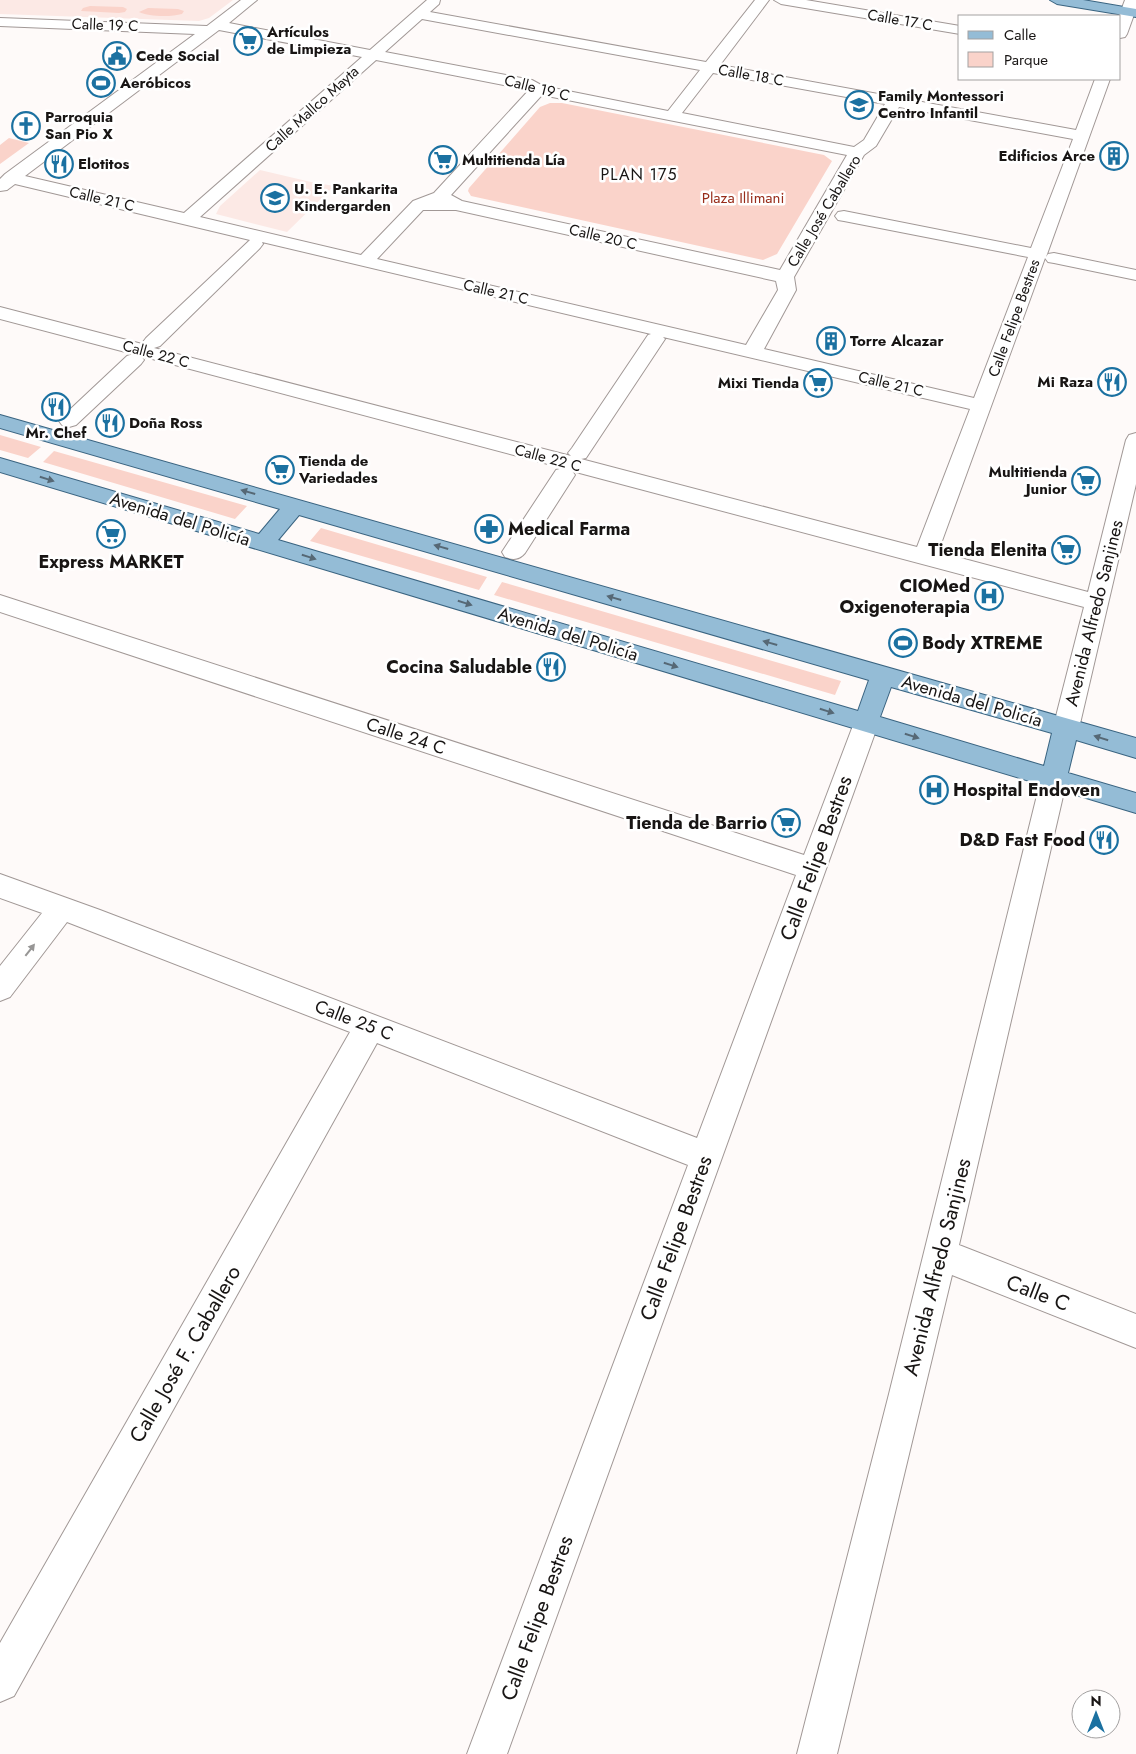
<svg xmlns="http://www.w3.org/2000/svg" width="1136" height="1754" font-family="Jost,sans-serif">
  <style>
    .built { fill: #fce9e5 }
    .green { fill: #fad3ca }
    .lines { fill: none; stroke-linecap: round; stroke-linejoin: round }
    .minor-casing { stroke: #a19896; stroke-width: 2 }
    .major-casing { stroke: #3a6481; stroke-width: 2 }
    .minor { fill: #fff; fill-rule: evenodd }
    .major { fill: #94bcd6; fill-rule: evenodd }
    .oneway { fill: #566875 }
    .oneway2 { fill: #979695 }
    .labels { text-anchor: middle; stroke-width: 5; stroke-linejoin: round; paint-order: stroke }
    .far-street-label { font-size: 15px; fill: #181514; stroke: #fff }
    .far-poi-label { font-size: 15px; font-weight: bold; fill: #181514; stroke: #fff; text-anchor: start }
    .far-park-label { font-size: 15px; fill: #982d1b; stroke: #fff }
    .far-neighbourhood-label { font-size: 16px; letter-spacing: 1px; fill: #181514; stroke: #fff }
    .street-label { font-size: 18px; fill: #181514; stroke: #fff }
    .poi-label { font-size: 18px; font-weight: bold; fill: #181514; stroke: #fff; text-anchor: end }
    .near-street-label { font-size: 21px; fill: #181514; stroke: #fff }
  </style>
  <rect width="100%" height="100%" fill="#fefaf9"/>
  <path class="built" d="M0,0H233L209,18L199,21L0,14Z
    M260,170L311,182L334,186L287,232L216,214L220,206Z"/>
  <path class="green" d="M90,6L123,7L127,9L125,12L119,13L81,11L83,8Z
    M148,8L178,9L184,11L182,14C172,17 149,17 139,12Z
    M550,103H562L824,155L832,161L777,254L763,260L471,196L468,191L469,188L540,107Z
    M9,138L29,143L0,164V145Z
    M0,435L41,447L28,458L0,450Z
    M54,451L247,506L235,519L43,462Z
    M321,528L487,577L479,590L310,541Z
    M502,582L841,681L835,695L494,595Z"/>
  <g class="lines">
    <defs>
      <path id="minor" d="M241,0H257L229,23L370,50L427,0H440L439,4L430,12L706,62L755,0H769L720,65L1076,130L1095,79H1110L1046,257L1048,254L1054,253L1136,270V280L1054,263L1048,262L1045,258L938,552L1088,592L1126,440L1129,435L1136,433V484L1079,728L1075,735L1066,738L1057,735L1053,728L1084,607L572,471L575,475L525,553C519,560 513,560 505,557L502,552L556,470L563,468L141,356L144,360L141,364L76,425L69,427L62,425L59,421L62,417L127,356L133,354L0,319V307L146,345L143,342L146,338L250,240L15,184L7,190L0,191V179L5,174L195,34L0,26V18L207,26ZM422,19L700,70L668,111L543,86L532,80L385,52ZM219,30L362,57L184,213L25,176ZM376,60L529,90L434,193L413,201L361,255L200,217ZM713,73L885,104L864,140L854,147L682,113ZM542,95L847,155L780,270L462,201L451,195ZM899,107L1073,139L1031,248L844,211L838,212L835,216L838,220L844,221L1028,257L974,398L764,349L796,290L794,277L864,155L876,146ZM423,210H456L776,281L778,290L746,345L377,259ZM262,242L651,334L648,335L572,448L568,453L571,456L154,348L160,346L260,248L263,244ZM663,337L970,409L917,547L581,459L586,458L665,339Z
        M774,0H806L960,26V34L781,4Z
        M1125,0H1136V9L1127,34L1125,37L1120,38L1119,16Z
        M0,595L804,855L857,715L866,712L875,715L879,722L507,1754H467L688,1165L377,1043L14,1696L0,1702V1643L350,1032L67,922L10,997L0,1001V966L42,913L0,898V874L100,910L697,1138L796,875L0,612Z
        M1054,769L1063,772L1067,779L959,1245L1136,1314V1348L952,1275L837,1754H797L889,1394L1041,779L1045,772Z"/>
      <path id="major" d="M1050,0H1083L1136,9V17L1057,4Z
        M0,415L1136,738V758L1076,740L1068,773L1136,793V813L0,472V458L259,534L280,509L0,428ZM299,515L869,680L858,711L278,540ZM891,687L1052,733L1044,766L880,717Z"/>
    </defs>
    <use href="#minor" class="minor-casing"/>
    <use href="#major" class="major-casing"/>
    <use href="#minor" class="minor"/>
    <use href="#major" class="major"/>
  </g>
  <defs><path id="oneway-solid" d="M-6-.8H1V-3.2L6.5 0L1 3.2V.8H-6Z" transform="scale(1.25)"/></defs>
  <g class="oneway">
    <use href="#oneway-solid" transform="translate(47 479) rotate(17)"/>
    <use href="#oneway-solid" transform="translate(248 492) rotate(-164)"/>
    <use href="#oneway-solid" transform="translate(441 547) rotate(-164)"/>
    <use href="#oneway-solid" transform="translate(309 557) rotate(17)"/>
    <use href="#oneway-solid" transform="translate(614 598) rotate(-164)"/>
    <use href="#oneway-solid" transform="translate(465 603) rotate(17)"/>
    <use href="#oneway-solid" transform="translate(770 643) rotate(-164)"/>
    <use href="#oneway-solid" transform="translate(671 665) rotate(17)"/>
    <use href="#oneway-solid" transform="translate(827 711) rotate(17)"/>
    <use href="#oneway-solid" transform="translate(912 736) rotate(17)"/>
    <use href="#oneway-solid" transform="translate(1101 738) rotate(-163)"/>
  </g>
  <use class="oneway2" href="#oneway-solid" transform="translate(30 950) rotate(-52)"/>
  <defs>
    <symbol id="supermarket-ring" viewBox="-11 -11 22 22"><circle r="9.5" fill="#fff" stroke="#1b71a1" stroke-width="1.5"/><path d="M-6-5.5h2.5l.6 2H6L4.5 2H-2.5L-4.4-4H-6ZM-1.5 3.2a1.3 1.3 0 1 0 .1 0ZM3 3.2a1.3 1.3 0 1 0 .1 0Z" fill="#1b71a1"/></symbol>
    <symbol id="civic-ring" viewBox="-11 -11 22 22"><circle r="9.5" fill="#fff" stroke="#1b71a1" stroke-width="1.5"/><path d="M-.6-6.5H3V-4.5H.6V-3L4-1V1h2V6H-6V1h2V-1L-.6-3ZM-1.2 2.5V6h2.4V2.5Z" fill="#1b71a1"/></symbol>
    <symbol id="stadium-ring" viewBox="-11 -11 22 22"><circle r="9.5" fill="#fff" stroke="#1b71a1" stroke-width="1.5"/><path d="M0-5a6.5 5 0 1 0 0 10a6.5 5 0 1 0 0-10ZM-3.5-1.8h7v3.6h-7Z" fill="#1b71a1"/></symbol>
    <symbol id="school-ring" viewBox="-11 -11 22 22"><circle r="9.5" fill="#fff" stroke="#1b71a1" stroke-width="1.5"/><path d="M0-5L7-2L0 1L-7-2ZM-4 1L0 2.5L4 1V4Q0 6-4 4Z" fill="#1b71a1"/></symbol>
    <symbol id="church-ring" viewBox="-11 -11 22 22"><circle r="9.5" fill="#fff" stroke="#1b71a1" stroke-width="1.5"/><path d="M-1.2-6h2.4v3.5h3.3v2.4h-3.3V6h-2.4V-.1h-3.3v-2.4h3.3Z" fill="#1b71a1"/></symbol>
    <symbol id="building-ring" viewBox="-11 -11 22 22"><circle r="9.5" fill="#fff" stroke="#1b71a1" stroke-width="1.5"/><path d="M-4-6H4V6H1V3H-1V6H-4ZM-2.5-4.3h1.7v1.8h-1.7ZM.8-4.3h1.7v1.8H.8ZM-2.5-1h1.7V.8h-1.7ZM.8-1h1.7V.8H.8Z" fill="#1b71a1"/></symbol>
    <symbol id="restaurant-ring" viewBox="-11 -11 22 22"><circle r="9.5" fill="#fff" stroke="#1b71a1" stroke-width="1.5"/><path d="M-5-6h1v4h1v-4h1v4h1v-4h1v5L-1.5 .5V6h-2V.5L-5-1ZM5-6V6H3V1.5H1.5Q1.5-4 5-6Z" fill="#1b71a1"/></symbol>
    <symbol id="pharmacy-ring" viewBox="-11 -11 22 22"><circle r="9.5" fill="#fff" stroke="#1b71a1" stroke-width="1.5"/><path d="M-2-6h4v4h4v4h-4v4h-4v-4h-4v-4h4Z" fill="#1b71a1"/></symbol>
    <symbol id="hospital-ring" viewBox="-11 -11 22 22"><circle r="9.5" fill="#fff" stroke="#1b71a1" stroke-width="1.5"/><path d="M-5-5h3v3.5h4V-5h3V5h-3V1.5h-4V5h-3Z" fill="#1b71a1"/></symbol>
  </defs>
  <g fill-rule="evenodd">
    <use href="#supermarket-ring" x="232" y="25" width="32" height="32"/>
    <use href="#civic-ring" x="101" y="40" width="32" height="32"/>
    <use href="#stadium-ring" x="85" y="67" width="32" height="32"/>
    <use href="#school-ring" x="843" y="89" width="32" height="32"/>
    <use href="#church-ring" x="10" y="110" width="32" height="32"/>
    <use href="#building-ring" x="1098" y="140" width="32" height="32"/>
    <use href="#supermarket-ring" x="427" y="144" width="32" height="32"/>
    <use href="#restaurant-ring" x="43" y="148" width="32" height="32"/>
    <use href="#school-ring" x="259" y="182" width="32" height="32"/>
    <use href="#building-ring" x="815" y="325" width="32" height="32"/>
    <use href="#restaurant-ring" x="1096" y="366" width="32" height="32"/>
    <use href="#supermarket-ring" x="802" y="367" width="32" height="32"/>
    <use href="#restaurant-ring" x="40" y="391" width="32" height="32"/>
    <use href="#restaurant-ring" x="94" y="407" width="32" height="32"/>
    <use href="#supermarket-ring" x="264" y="454" width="32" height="32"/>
    <use href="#supermarket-ring" x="1070" y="465" width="32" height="32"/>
    <use href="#pharmacy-ring" x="473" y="513" width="32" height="32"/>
    <use href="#supermarket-ring" x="95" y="518" width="32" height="32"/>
    <use href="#supermarket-ring" x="1050" y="534" width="32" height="32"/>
    <use href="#hospital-ring" x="973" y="580" width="32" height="32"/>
    <use href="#stadium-ring" x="887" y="627" width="32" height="32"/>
    <use href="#restaurant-ring" x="535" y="651" width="32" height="32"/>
    <use href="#hospital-ring" x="918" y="774" width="32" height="32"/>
    <use href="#supermarket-ring" x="770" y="807" width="32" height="32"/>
    <use href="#restaurant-ring" x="1088" y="824" width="32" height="32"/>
  </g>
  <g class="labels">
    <g class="far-street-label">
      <text transform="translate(900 20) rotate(10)" y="5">Calle 17 C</text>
      <text transform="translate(105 25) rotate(2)" y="5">Calle 19 C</text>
      <text transform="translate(751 75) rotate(10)" y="5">Calle 18 C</text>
      <text transform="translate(537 88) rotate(14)" y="5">Calle 19 C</text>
      <text transform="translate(312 109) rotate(-42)" y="5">Calle Mallco Mayta</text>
      <text transform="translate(102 199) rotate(13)" y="5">Calle 21 C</text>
      <text transform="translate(824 211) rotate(-59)" y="5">Calle José Caballero</text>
      <text transform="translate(603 237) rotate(13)" y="5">Calle 20 C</text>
      <text transform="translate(496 292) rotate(13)" y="5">Calle 21 C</text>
      <text transform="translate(1014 318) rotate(-70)" y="5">Calle Felipe Bestres</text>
      <text transform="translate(156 354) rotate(15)" y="5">Calle 22 C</text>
      <text transform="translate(891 384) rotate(13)" y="5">Calle 21 C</text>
      <text transform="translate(548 458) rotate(15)" y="5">Calle 22 C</text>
    </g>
    <g class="far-poi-label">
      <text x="267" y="37">Artículos<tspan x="267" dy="17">de Limpieza</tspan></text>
      <text x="136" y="61">Cede Social</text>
      <text x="120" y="88">Aeróbicos</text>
      <text x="878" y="101">Family Montessori<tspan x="878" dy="17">Centro Infantil</tspan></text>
      <text x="45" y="122">Parroquia<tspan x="45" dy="17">San Pio X</tspan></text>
      <text x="1095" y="161" text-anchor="end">Edificios Arce</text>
      <text x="462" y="165">Multitienda Lía</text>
      <text x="78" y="169">Elotitos</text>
      <text x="294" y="194">U. E. Pankarita<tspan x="294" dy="17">Kindergarden</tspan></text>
      <text x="850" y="346">Torre Alcazar</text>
      <text x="1093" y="387" text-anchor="end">Mi Raza</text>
      <text x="799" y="388" text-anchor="end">Mixi Tienda</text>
      <text x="129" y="428">Doña Ross</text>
      <text x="56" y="438" text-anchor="middle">Mr. Chef</text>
      <text x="299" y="466">Tienda de<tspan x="299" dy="17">Variedades</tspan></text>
      <text x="1067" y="477" text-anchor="end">Multitienda<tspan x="1067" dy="17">Junior</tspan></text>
    </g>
    <g class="far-park-label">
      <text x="743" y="203">Plaza Illimani</text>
    </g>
    <g class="far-neighbourhood-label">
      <text x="639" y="180">PLAN 175</text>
    </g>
    <g class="street-label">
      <text transform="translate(180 519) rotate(17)" y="6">Avenida del Policía</text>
      <text transform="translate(1094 613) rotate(-76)" y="6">Avenida Alfredo Sanjines</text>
      <text transform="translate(568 634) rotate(17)" y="6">Avenida del Policía</text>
      <text transform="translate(972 701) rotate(16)" y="6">Avenida del Policía</text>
      <text transform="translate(406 736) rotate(18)" y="6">Calle 24 C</text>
      <text transform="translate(354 1020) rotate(21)" y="6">Calle 25 C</text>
    </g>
    <g class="poi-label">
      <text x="508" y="535" text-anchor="start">Medical Farma</text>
      <text x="1047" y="556">Tienda Elenita</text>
      <text x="111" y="568" text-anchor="middle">Express MARKET</text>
      <text x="970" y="592">CIOMed<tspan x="970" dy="21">Oxigenoterapia</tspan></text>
      <text x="922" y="649" text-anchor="start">Body XTREME</text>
      <text x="532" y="673">Cocina Saludable</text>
      <text x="953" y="796" text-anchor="start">Hospital Endoven</text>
      <text x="767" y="829">Tienda de Barrio</text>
      <text x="1085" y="846">D&amp;D Fast Food</text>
    </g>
    <g class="near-street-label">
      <text transform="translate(816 858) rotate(-70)" y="7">Calle Felipe Bestres</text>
      <text transform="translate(676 1238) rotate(-70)" y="7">Calle Felipe Bestres</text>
      <text transform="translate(937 1267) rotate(-76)" y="7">Avenida Alfredo Sanjines</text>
      <text transform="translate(1038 1293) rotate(21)" y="7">Calle C</text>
      <text transform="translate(185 1354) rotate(-60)" y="7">Calle José F. Caballero</text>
      <text transform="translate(537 1618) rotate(-70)" y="7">Calle Felipe Bestres</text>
    </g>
  </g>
  <rect x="958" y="15" width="162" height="65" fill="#ffffff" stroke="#a3a1a1"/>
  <rect x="968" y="31" width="25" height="8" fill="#94bcd6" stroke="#a3a1a1"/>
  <text x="1004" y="40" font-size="15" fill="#181514">Calle</text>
  <rect x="968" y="52" width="25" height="15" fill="#fad3ca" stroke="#a3a1a1"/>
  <text x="1004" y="65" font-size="15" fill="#181514">Parque</text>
  <g transform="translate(1096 1714)"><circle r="24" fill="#ffffff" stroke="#a3a1a1"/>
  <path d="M0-4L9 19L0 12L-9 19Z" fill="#1b71a1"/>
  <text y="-8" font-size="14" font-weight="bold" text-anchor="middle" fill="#181514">N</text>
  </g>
</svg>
